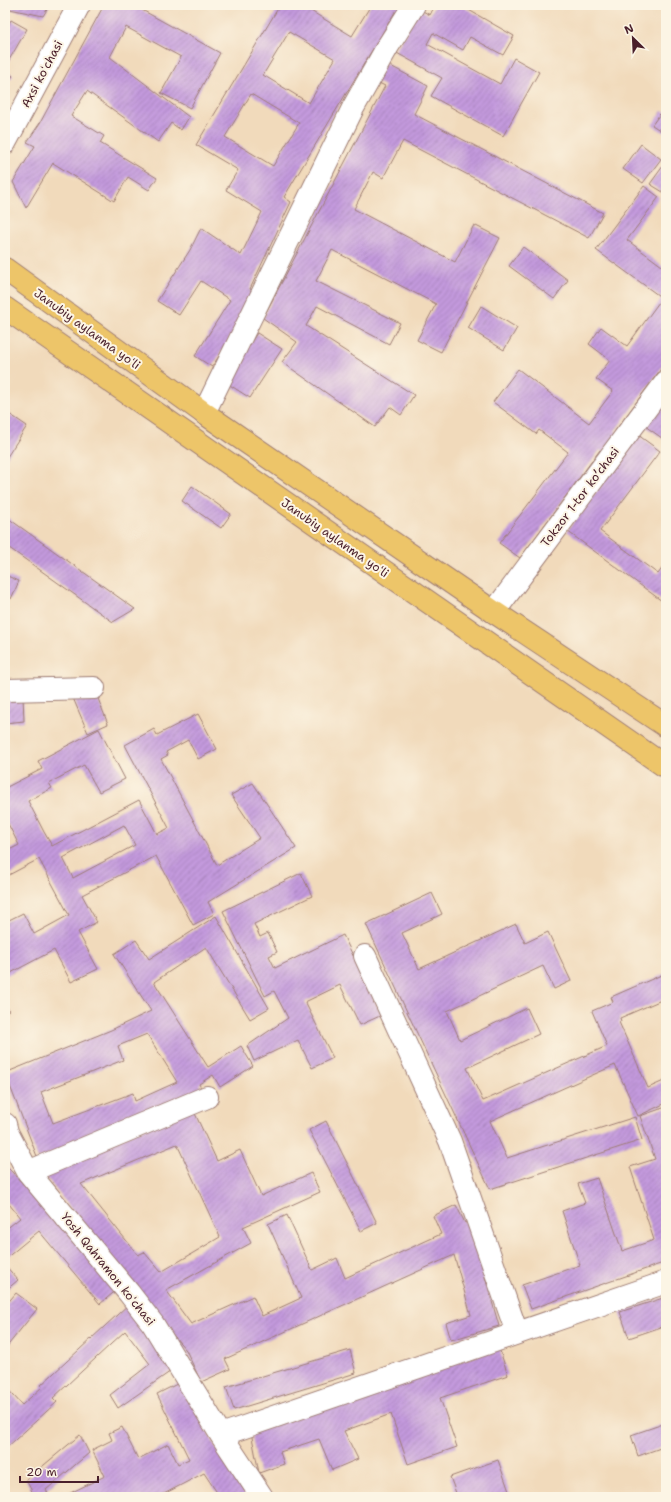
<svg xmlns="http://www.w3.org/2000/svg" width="671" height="1502" font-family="'Shantell Sans',sans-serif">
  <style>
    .building { fill: url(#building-hatch); fill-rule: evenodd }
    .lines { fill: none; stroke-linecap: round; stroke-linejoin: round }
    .minor-casing { stroke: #9e7c73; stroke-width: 24 }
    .highway-casing { stroke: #9e7c73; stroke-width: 24 }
    .minor { stroke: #fff; stroke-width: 22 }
    .highway { stroke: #edc569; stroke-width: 22 }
    .labels { text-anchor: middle; stroke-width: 4; stroke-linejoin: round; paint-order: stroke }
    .street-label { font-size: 12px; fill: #4a1f2b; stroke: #fcf5e5 }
  </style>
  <defs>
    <pattern id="building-hatch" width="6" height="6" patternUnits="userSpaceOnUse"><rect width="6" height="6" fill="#c39add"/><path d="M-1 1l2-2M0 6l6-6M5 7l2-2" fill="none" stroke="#a07db3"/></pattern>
  </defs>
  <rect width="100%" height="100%" fill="#fcf5e5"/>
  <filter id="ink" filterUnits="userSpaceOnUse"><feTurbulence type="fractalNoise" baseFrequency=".025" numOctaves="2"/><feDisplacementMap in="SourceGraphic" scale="8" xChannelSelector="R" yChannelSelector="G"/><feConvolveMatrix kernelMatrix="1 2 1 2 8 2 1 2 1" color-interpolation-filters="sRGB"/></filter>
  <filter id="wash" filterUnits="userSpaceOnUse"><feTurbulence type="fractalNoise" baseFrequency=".012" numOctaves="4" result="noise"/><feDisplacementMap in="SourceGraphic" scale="16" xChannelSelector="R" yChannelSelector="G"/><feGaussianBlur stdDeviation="0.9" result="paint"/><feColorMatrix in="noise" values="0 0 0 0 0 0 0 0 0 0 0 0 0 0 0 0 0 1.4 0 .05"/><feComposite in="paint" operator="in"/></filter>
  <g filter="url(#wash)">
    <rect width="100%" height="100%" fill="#f1dabb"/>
    <g id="blocks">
      <path class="building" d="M5,5H50L43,16L5,8Z
        M104,5H133L220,53L190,108L161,93L181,57L126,27L110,57L189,117L181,130L171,123L158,142L87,91L71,116L104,136L100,143L157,178L149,190L128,177L114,201L53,163L26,208L13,182L35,146L27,142L40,123Z
        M280,5H301L352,36L371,5H408L402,16L395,12L284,197L291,202L250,289L258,294L212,367L195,356L230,300L201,281L179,315L157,301L190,250L201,228L241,255L262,212L226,190L238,170L196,145ZM289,32L335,59L309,103L263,75ZM251,94L299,123L273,166L225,137Z
        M435,5H460L514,36L503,55L470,37L463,50L433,33L427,44L500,84L514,58L539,72L503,136L431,96L442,78L395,52L419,9L430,15Z
        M11,20L27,29L5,67V30Z
        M385,63L428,86L414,114L603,213L589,238L403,141L383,178L373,172L354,209L455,262L474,225L500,238L441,352L417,340L436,304L332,250L316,281L400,323L389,344L317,306L306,326L414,395L401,415L390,407L375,427L282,362L297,342L263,318L385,86L375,81Z
        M5,68L13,76L5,85Z
        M662,111L666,113V134L652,125Z
        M641,144L661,159L643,183L623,169Z
        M666,162V187L663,192L650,184Z
        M644,186L659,197L627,240L666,269V362L615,431L619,434L604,453L600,450L520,558L499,543L568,452L539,430L536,434L493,402L518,369L589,423L613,391L596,379L610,360L589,344L601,327L627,346L662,298L596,250Z
        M523,247L568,280L554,299L509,266Z
        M481,306L517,328L504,350L468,328Z
        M257,333L282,349L250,398L225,382Z
        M666,398V441L645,426Z
        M5,411L27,426L5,460Z
        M638,435L660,451L600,531L658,574L666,563V604L567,531Z
        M192,486L231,514L221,528L182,501Z
        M5,516L135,609L113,622L5,545Z
        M5,575L19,581L11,599L5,597Z
        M5,650H7L6,662H5Z
        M23,696L24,721L5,723V697Z
        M97,696L108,724L88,733L73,698Z
        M198,714L217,749L198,759L188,740L166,752L168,755L161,759L217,865L260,838L231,795L253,783L296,848L208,902L214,914L193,925L156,856L82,895L97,922L78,932L98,969L71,982L54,950L5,976V922L23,913L34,934L69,915L39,859L5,877V852L19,845L5,818V788L42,769L38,761L99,729L125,779L99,792L84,765L49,783L52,788L28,801L44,832L52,846L139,800L157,834L169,828L125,745L154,729L157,735ZM124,825L135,845L73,878L63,858Z
        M301,873L312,896L254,924L260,937L268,933L277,952L269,956L275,968L343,935L382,1015L360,1025L340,985L305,1002L333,1058L312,1068L298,1040L254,1061L247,1046L288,1018L274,991L265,996L223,911Z
        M432,893L442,914L402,933L419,969L516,924L525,943L548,932L571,981L554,989L543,966L447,1011L460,1040L527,1008L539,1034L467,1068L483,1101L607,1046L592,1011L613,1002L611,997L666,973V998L620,1018L621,1021L619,1022L648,1088L666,1080V1103L638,1116L615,1065L490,1121L507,1158L635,1117L642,1140L490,1189L366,924Z
        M216,916L269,1008L250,1019L206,947L154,982L208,1067L241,1046L253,1066L220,1087L213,1075L199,1084L202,1090L38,1159L5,1073L111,1030L151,1011L114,954L136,940L149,959ZM147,1034L177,1082L135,1101L133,1093L53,1123L41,1092L123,1060L118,1046Z
        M5,1002L9,1011L5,1013Z
        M192,1107L217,1161L240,1150L261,1196L311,1173L320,1192L243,1227L251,1243L166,1290L191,1324L253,1296L262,1316L301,1298L268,1224L287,1215L312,1270L337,1258L345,1278L441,1234L433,1216L456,1205L465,1223L469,1221L499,1326L451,1340L446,1323L471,1315L454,1255L225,1359L230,1369L201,1382L186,1350L133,1288L43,1173ZM177,1144L220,1237L161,1272L144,1252L138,1255L81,1184Z
        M666,1107V1262L531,1309L522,1285L580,1265L562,1211L585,1203L578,1184L597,1178L622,1251L654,1240L630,1167L655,1159L640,1116Z
        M326,1121L377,1223L361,1231L309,1130Z
        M5,1161L8,1168L40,1201L119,1288L100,1304L39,1231L5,1259V1230L20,1218L6,1200H5Z
        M5,1265L18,1280L5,1291Z
        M16,1293L37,1309L5,1349V1306Z
        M666,1297V1333L664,1326L629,1338L620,1312Z
        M130,1303L174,1369L118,1408L110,1395L150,1364L125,1331L53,1398L57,1402L5,1449L6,1427L5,1386L22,1405L42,1387L41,1385Z
        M499,1348L508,1375L440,1398L457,1447L408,1464L391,1414L344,1431L358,1459L332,1470L319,1439L280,1452L284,1464L259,1473L251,1432Z
        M350,1350L356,1373L234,1410L226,1387Z
        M183,1381L215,1446L247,1495L244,1497H220L204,1473L158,1497H62L105,1476L92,1450L112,1440L109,1433L122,1427L138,1459L168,1444L178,1464L189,1459L157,1394Z
        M666,1423V1446L638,1456L631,1435Z
        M80,1435L89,1453L46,1490L50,1497H35L26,1480Z
        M498,1460L511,1497H447L456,1493L450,1477Z"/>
    </g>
  </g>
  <g filter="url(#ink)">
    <use href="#blocks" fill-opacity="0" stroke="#9e7c73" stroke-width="1"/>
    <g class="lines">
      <defs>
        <path id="minor" d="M5,143L79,5
          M204,413L353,108L388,46L414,5
          M494,612L666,382
          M5,690L94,688
          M365,956L450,1141L517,1333
          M5,1124L7,1132L28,1172L129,1293L153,1324L221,1435L262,1497
          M28,1172L207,1097
          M221,1435L666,1282"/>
        <path id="highway" d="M5,269L204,413L494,612L666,726
          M5,308L666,767"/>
      </defs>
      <use href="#minor" class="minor-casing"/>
      <use href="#highway" class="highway-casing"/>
      <use href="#minor" class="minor"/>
      <use href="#highway" class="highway"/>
    </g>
  </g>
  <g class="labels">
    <g class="street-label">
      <text transform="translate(42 74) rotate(-62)" y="4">Axsi koʻchasi</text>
      <text transform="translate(87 329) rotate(36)" y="4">Janubiy aylanma yoʻli</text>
      <text transform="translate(580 497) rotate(-53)" y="4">Tokzor 1-tor koʼchasi</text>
      <text transform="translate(335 538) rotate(35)" y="4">Janubiy aylanma yoʻli</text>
      <text transform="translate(108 1269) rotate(51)" y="4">Yosh Qahramon koʻchasi</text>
    </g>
  </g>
  <rect width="671" height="1502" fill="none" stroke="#fcf5e5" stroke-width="20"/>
  <g transform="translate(633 38) rotate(336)" stroke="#fcf5e5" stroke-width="3" paint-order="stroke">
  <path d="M0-3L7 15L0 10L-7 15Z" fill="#4a1f2b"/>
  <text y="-6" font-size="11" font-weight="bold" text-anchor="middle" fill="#4a1f2b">N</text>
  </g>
  <path d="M20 1476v6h78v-6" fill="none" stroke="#4a1f2b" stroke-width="2"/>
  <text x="26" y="1476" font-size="12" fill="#4a1f2b" stroke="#fcf5e5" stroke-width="3" paint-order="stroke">20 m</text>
</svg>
